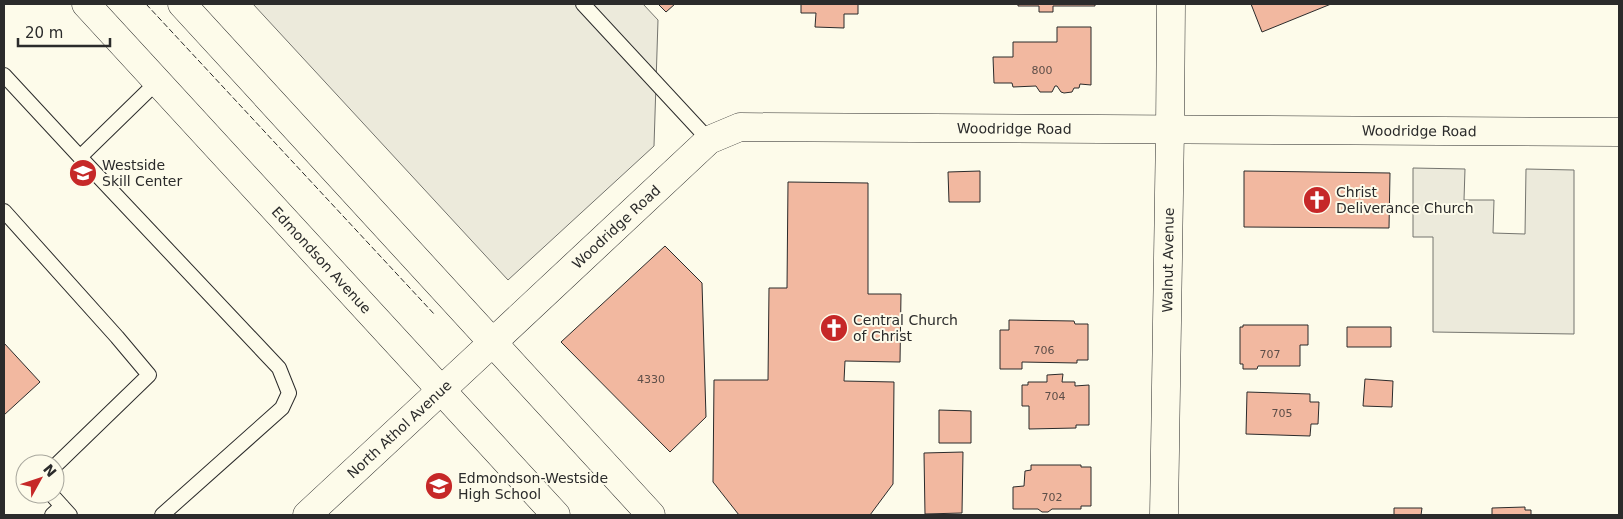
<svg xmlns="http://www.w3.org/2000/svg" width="1623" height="519" font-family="'DejaVu Sans',sans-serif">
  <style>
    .parking { fill: #eceadb; stroke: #74746e }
    .building { fill: #f2b8a0; stroke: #2b2b2b }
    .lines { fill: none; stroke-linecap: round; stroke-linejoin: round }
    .lane-casing { stroke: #2b2b2b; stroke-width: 16 }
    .street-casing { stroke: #2b2b2b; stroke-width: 29 }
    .secondary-casing { stroke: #2b2b2b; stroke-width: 29 }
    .primary-casing { stroke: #2b2b2b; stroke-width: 29 }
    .lane { stroke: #fdfbea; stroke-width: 14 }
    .street { stroke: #fdfbea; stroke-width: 28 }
    .secondary { stroke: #fdfbea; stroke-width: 28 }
    .primary { stroke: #fdfbea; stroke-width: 28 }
    .fence { stroke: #2b2b2b; stroke-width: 1; stroke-dasharray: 6 2.5; stroke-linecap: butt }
    .labels { text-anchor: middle; stroke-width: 4; stroke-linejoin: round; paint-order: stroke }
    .number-label { font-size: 11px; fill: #5d4e48 }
    .street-label { font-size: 14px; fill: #2b2b2b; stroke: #fdfbea }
    .poi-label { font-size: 14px; fill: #2b2b2b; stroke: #fdfbea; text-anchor: start }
  </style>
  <rect width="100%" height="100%" fill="#fdfbea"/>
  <path class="parking" d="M253,4H643L658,20L654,146L508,280Z
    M1413,168L1465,169L1464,200H1494L1493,233L1525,234L1526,169L1574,170V334L1433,332V237H1413Z"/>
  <path class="building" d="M658,4H675L666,12Z
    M801,4H858V14H844V28L815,27L816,13H801Z
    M1018,4H1095V6H1053V12H1039V6H1018Z
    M1251,4H1331L1262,32Z
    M1057,27H1091V85L1080,84L1079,88H1074L1072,92L1064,93L1061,92L1057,86H1055L1052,92H1040L1036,86L1013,87L1012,83H994L993,57H1013V42H1057Z
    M980,171V202H949L948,172Z
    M1244,171L1390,173L1389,228L1244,227Z
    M788,182L868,183V294H901L900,362L845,361L844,381L894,382L893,484L870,515H739L713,482L714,380H768L769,288H787Z
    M665,246L702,283L706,417L670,452L561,342Z
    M1009,320L1074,321L1075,324H1088V360H1077V363L1022,362V369H1000V330H1009Z
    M1243,325H1308V345H1300V366H1258L1257,369H1243V364H1240V327H1243Z
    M1347,327H1391V347H1347Z
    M4,343L40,382L4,415Z
    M1063,374L1062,382H1075V386L1089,385V425H1076V428L1029,429V406H1022V385H1028V382H1047V375Z
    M1365,379L1393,381L1392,407L1363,406Z
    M1247,392L1310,394V402H1319L1318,424H1311L1310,436L1246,434Z
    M939,410L971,411V443H939Z
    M963,452L962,513L925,514L924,453Z
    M1031,465H1081V467H1091V506H1081V509H1052L1048,512H1042L1038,509H1013V487L1024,486L1025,471L1031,470Z
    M1525,507V510H1531V515H1492V508Z
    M1394,508H1422L1421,515H1394Z"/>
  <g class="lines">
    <defs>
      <path id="lane" d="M583,4L709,140
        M4,75L80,157
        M158,81L80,157L279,368L289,393L282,408L162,515
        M4,211L117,337L149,375L55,466
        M51,494L70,515
        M52,515L62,506"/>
      <g id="street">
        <path id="s1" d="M492,343L709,140L740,127L1619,132"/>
        <path id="s2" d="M1164,515L1170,129L1171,4"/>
      </g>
      <g id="secondary">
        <path id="s3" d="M307,515L492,343"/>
      </g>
      <g id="primary">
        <path id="s4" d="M86,4L556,515"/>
        <path d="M182,4L651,515"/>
      </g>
    </defs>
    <use href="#lane" class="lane-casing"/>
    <use href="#street" class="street-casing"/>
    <use href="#secondary" class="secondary-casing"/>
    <use href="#primary" class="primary-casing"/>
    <use href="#lane" class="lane"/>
    <use href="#street" class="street"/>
    <use href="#secondary" class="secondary"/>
    <use href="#primary" class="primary"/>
    <path class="fence" d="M146,4L435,315"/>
  </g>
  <defs>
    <symbol id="school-disc" viewBox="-11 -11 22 22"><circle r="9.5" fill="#c62828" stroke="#fdfbea"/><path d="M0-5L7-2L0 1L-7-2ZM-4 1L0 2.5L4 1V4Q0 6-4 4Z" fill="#fff"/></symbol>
    <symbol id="church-disc" viewBox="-11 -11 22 22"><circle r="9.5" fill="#c62828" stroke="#fdfbea"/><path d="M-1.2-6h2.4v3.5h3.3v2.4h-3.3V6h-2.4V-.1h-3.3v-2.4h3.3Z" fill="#fff"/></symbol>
  </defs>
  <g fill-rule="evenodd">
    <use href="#school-disc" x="67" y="157" width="32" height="32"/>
    <use href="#church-disc" x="1301" y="184" width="32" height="32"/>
    <use href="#church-disc" x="818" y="312" width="32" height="32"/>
    <use href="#school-disc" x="423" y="470" width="32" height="32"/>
  </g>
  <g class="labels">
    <g class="number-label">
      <text x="1042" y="74">800</text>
      <text x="1044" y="354">706</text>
      <text x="1270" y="358">707</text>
      <text x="651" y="383">4330</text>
      <text x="1055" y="400">704</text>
      <text x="1282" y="417">705</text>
      <text x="1052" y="501">702</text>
    </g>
    <g class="street-label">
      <text dy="5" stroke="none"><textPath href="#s1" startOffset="605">Woodridge Road</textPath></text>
      <text dy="5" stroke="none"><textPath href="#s1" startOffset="1010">Woodridge Road</textPath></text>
      <text dy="5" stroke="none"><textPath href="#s1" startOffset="170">Woodridge Road</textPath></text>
      <text dy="5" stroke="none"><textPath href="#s4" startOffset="348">Edmondson Avenue</textPath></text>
      <text dy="5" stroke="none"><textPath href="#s2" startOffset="255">Walnut Avenue</textPath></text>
      <text dy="5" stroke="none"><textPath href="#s3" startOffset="126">North Athol Avenue</textPath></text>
    </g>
    <g class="poi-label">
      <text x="102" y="170">Westside<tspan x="102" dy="16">Skill Center</tspan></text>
      <text x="1336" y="197">Christ<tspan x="1336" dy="16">Deliverance Church</tspan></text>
      <text x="853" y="325">Central Church<tspan x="853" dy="16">of Christ</tspan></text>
      <text x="458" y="483">Edmondson-Westside<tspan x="458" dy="16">High School</tspan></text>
    </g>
  </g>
  <rect width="1623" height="519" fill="none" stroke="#2b2b2b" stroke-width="10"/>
  <g transform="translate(40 479) rotate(50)"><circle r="24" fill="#fdfbea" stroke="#a9a89e"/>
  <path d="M0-4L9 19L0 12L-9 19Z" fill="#c62828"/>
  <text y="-8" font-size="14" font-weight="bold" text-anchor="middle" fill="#2b2b2b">N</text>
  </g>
  <path d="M18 38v8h92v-8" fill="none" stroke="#2b2b2b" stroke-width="2.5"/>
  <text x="25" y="38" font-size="15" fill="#2b2b2b" stroke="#fdfbea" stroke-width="4" paint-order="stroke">20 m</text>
</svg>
